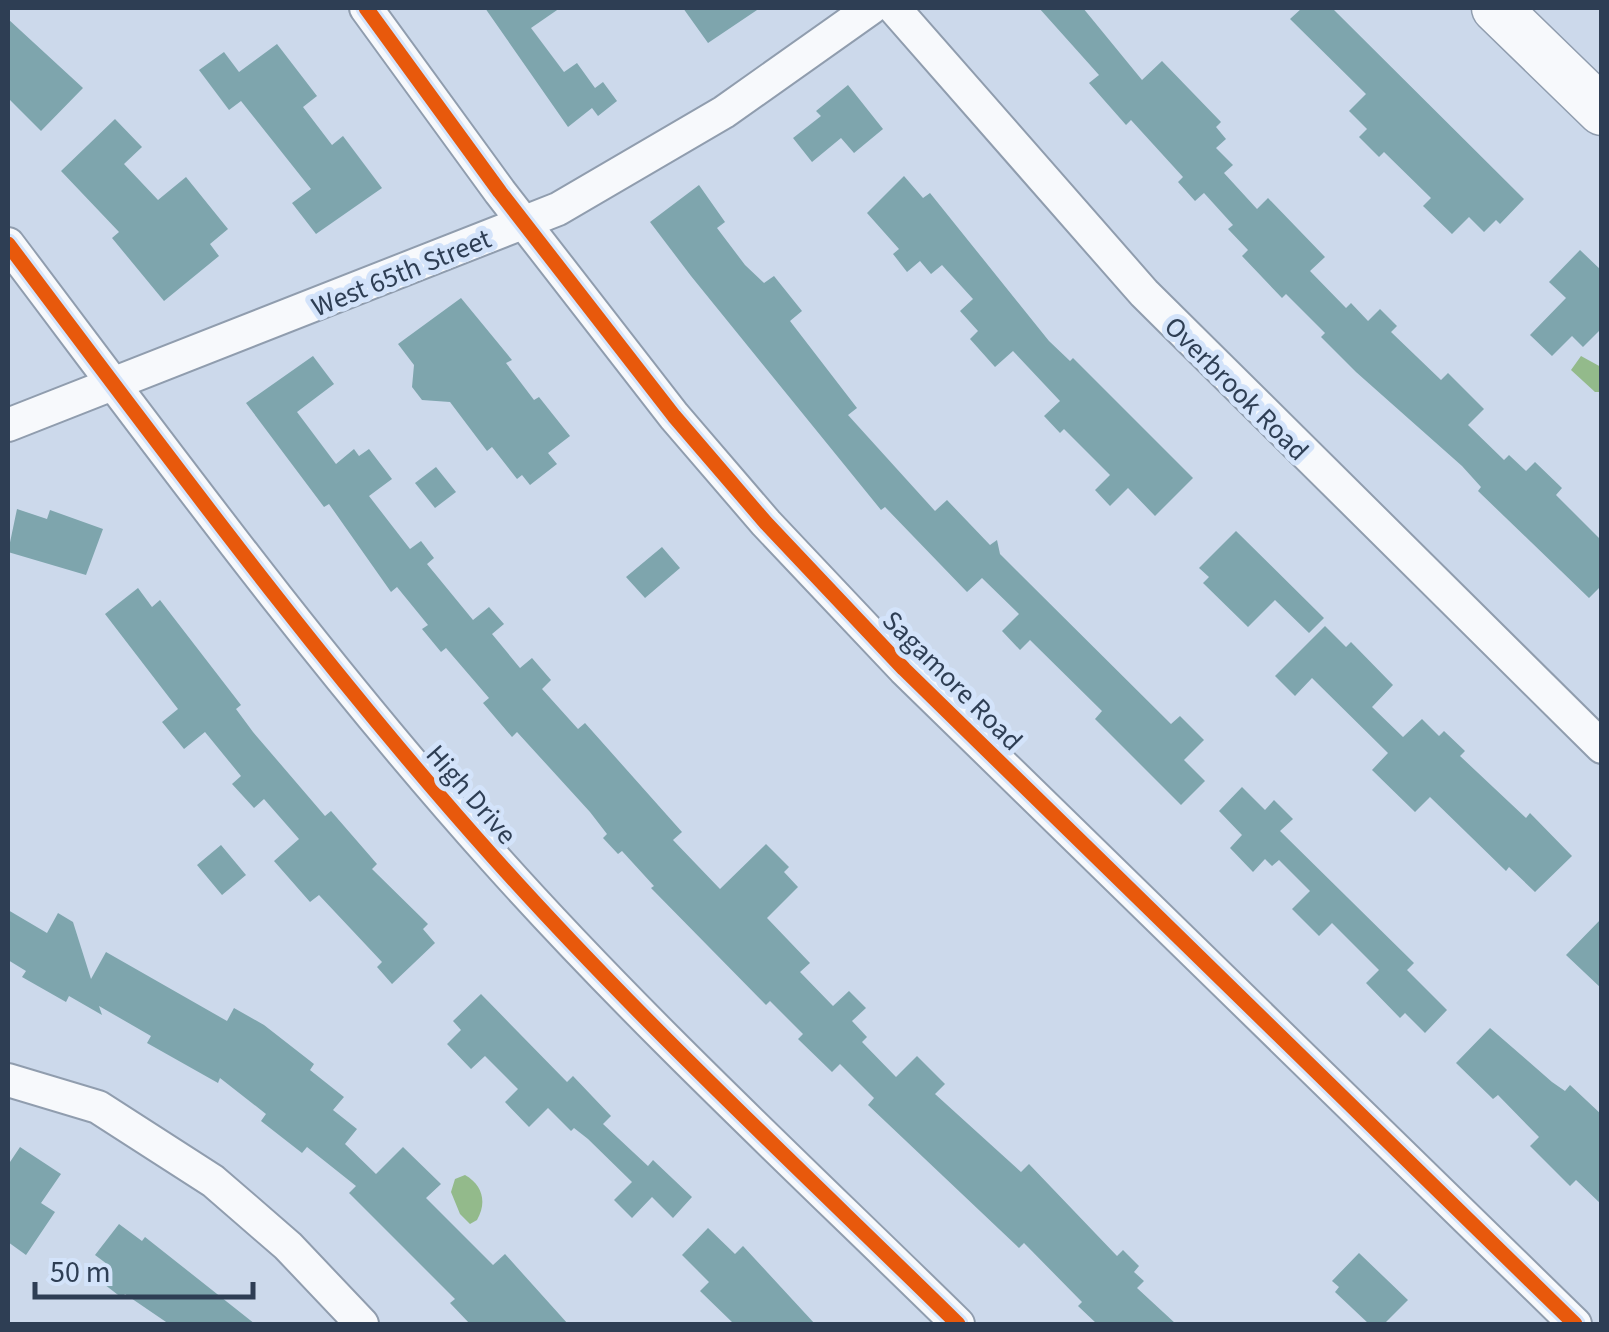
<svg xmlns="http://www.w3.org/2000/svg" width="1609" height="1332" font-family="'Source Sans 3',sans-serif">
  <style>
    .water { fill: #93ba8b }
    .building { fill: #7ea5ad }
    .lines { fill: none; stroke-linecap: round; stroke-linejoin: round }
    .street-casing { stroke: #909dae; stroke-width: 36 }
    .secondary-casing { stroke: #909dae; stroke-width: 51 }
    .street { stroke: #f7f9fc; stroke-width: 32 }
    .secondary { stroke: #f7f9fc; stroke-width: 48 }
    .cycleway-casing { stroke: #d3e3fa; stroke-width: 21 }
    .cycleway { stroke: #e8590c; stroke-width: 15 }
    .labels { text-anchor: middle; stroke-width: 10; stroke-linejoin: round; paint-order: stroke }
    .street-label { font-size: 28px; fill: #2e3e54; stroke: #d3e3fa }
  </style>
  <rect width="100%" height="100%" fill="#ccd9eb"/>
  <path class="water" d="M1581,356L1601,367L1600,392H1595L1571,370Z
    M465,1175C483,1185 487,1203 477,1220L470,1224L460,1214L451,1192L455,1179Z"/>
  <path class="building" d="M485,8H560L531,28L564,72L577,63L595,88L603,82L617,101L598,116L592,108L568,127Z
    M683,8H760L708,43Z
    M1039,8H1083L1142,80L1162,61L1221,122L1216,127L1226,139L1216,148L1233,165L1224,173L1257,209L1268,198L1325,257L1310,271L1346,308L1351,303L1368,321L1380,309L1397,326L1391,332L1441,380L1448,373L1484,409L1468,425L1504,460L1509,455L1526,471L1535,462L1562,488L1556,495L1602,541V585L1589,598L1478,491L1481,487L1462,466L1356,372L1321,337L1325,333L1286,294L1282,298L1242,256L1248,250L1228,229L1233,225L1204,193L1195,201L1178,182L1183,177L1131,120L1126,125L1089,83L1099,75Z
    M1302,8H1332L1524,199L1500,224L1496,220L1484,232L1469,217L1452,234L1423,206L1431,198L1384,152L1379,157L1359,137L1367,129L1349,111L1366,94L1290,19Z
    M8,19L83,88L41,131L8,98Z
    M277,44L317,96L303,107L332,145L343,136L382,188L316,234L292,203L311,189L241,101L229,110L199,70L224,52L239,72Z
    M848,85L883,129L854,153L841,138L812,162L793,138L821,116L816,111Z
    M115,119L142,147L124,164L158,200L186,177L228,229L210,244L219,256L164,301L112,238L119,232L61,171Z
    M904,176L923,198L930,193L1049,341L1070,361L1073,358L1193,478L1155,516L1128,488L1110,506L1095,490L1110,475L1064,429L1060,433L1044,416L1060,401L1013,351L995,367L970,339L978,331L960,311L973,299L942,265L931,274L920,261L907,272L893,254L899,249L867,213Z
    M699,185L725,222L717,228L745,265L764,283L774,276L802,311L790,321L857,408L848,415L935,511L947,500L990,545L997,540L1000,554L1171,724L1180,716L1204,740L1184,760L1205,781L1181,805L1095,719L1102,711L1030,640L1020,650L1002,631L1019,614L982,578L967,592L885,507L881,510L691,276L650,222Z
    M1580,250L1602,271V328L1583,347L1572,336L1552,356L1530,335L1566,298L1549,282Z
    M461,298L512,360L506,363L534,400L539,397L570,436L548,453L557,464L530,485L522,475L517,479L492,447L487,451L450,402L422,400L412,387L414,365L398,344Z
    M313,356L334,384L297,412L336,464L354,449L359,456L369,449L392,479L369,496L410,549L421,541L434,558L427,564L473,620L489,607L504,624L492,634L520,668L532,658L551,680L542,689L578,729L585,723L682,832L673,840L720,889L766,844L789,867L784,872L798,887L767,918L810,963L800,972L833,1006L849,991L866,1008L852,1021L867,1037L862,1042L896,1077L917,1056L945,1084L935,1094L1021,1172L1029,1164L1117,1256L1123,1250L1139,1266L1134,1272L1144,1281L1137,1288L1176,1324H1097L1078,1306L1082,1302L1024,1243L1019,1248L868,1105L874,1098L840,1064L832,1072L798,1039L803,1034L770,1001L766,1005L651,888L654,886L622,851L618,854L603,838L607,834L590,812L517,732L512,737L483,703L489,698L446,648L441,652L422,629L428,625L397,587L391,592L329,504L324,507L246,403Z
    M436,467L456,492L435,508L415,483Z
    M17,509L47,519L50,510L103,529L86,575L8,552Z
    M1236,531L1324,618L1309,633L1275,600L1248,627L1203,583L1209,577L1199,568Z
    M662,547L680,568L645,598L626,577Z
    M138,588L152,607L160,600L241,705L236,709L253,732L325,816L331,811L377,864L372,869L428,924L423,929L435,943L392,984L377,967L382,962L319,895L310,902L274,861L299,839L264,799L254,808L232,784L241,776L205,732L184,749L162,722L178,709L105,614Z
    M1325,626L1346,647L1351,642L1393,685L1372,707L1403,737L1422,719L1439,736L1444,731L1465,751L1460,756L1526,818L1530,813L1572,856L1535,892L1509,867L1506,871L1430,797L1415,812L1372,770L1388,753L1312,678L1295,696L1275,676Z
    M1242,787L1265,810L1274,800L1293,819L1280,831L1414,963L1407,970L1447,1010L1425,1033L1405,1013L1400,1018L1366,983L1379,970L1332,923L1319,936L1292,909L1310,891L1279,860L1272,866L1265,859L1253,872L1230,848L1242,835L1219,811Z
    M221,845L246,875L222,895L197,865Z
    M8,910L47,933L58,913L73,922L91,979L106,952L227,1021L234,1008L264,1025L314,1064L310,1070L344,1097L333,1110L357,1129L345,1144L376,1174L403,1147L441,1184L426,1198L493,1265L505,1254L568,1324H470L450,1303L455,1299L349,1193L356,1186L307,1147L302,1153L261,1121L266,1114L220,1078L218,1083L147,1043L151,1036L99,1006L102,1015L69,996L66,1002L22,977L26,971L8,960Z
    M1602,918V989L1566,955Z
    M481,994L567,1082L573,1076L611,1116L603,1124L648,1166L653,1160L692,1197L673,1218L652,1197L632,1218L614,1200L632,1182L588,1139L574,1128L571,1131L548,1108L529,1127L505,1102L518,1089L485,1056L471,1069L447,1044L461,1030L453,1021Z
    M1490,1028L1552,1082L1565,1091L1570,1085L1602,1115V1205L1576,1180L1570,1186L1530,1146L1539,1137L1498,1095L1493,1099L1456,1063Z
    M20,1147L61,1174L41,1203L55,1212L26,1255L8,1242V1165Z
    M119,1224L142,1241L145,1237L255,1324H169L125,1294L122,1298L100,1281L111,1267L95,1255Z
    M708,1228L735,1254L743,1246L815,1324H734L700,1291L709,1282L682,1255Z
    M1359,1253L1408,1300L1384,1324H1369L1335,1292L1339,1287L1332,1281Z"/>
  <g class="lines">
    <defs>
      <path id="street" d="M366,8L500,192L674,416L766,523L904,669L1575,1324
        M894,8L1144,293L1602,747
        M8,244C165,452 320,664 495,859C641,1022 802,1171 958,1324
        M8,425L558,209L724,112L871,8
        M8,1080L98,1107L213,1181L288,1246L362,1324"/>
      <path id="secondary" d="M1496,8L1602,111"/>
    </defs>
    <use href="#street" class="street-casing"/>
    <use href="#secondary" class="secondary-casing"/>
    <use href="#street" class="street"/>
    <use href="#secondary" class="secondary"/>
    <defs>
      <path id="cycleway" d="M366,8L500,192L674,416L766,523L904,669L1575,1324
        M8,244C165,452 320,664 495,859C641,1022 802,1171 958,1324"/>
    </defs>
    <use href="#cycleway" class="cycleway-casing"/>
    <use href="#cycleway" class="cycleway"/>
  </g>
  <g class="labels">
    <g class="street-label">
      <text transform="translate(401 272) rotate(-22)" y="10">West 65th Street</text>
      <text transform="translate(1237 388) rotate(45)" y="10">Overbrook Road</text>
      <text transform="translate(953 680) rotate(45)" y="10">Sagamore Road</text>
      <text transform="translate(472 794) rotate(49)" y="10">High Drive</text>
    </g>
  </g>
  <rect width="1609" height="1332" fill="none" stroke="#2e3e54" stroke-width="20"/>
  <path d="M35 1282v15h218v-15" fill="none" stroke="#2e3e54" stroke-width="5"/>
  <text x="50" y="1282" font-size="30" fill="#2e3e54" stroke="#d3e3fa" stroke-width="8" paint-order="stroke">50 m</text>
</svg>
